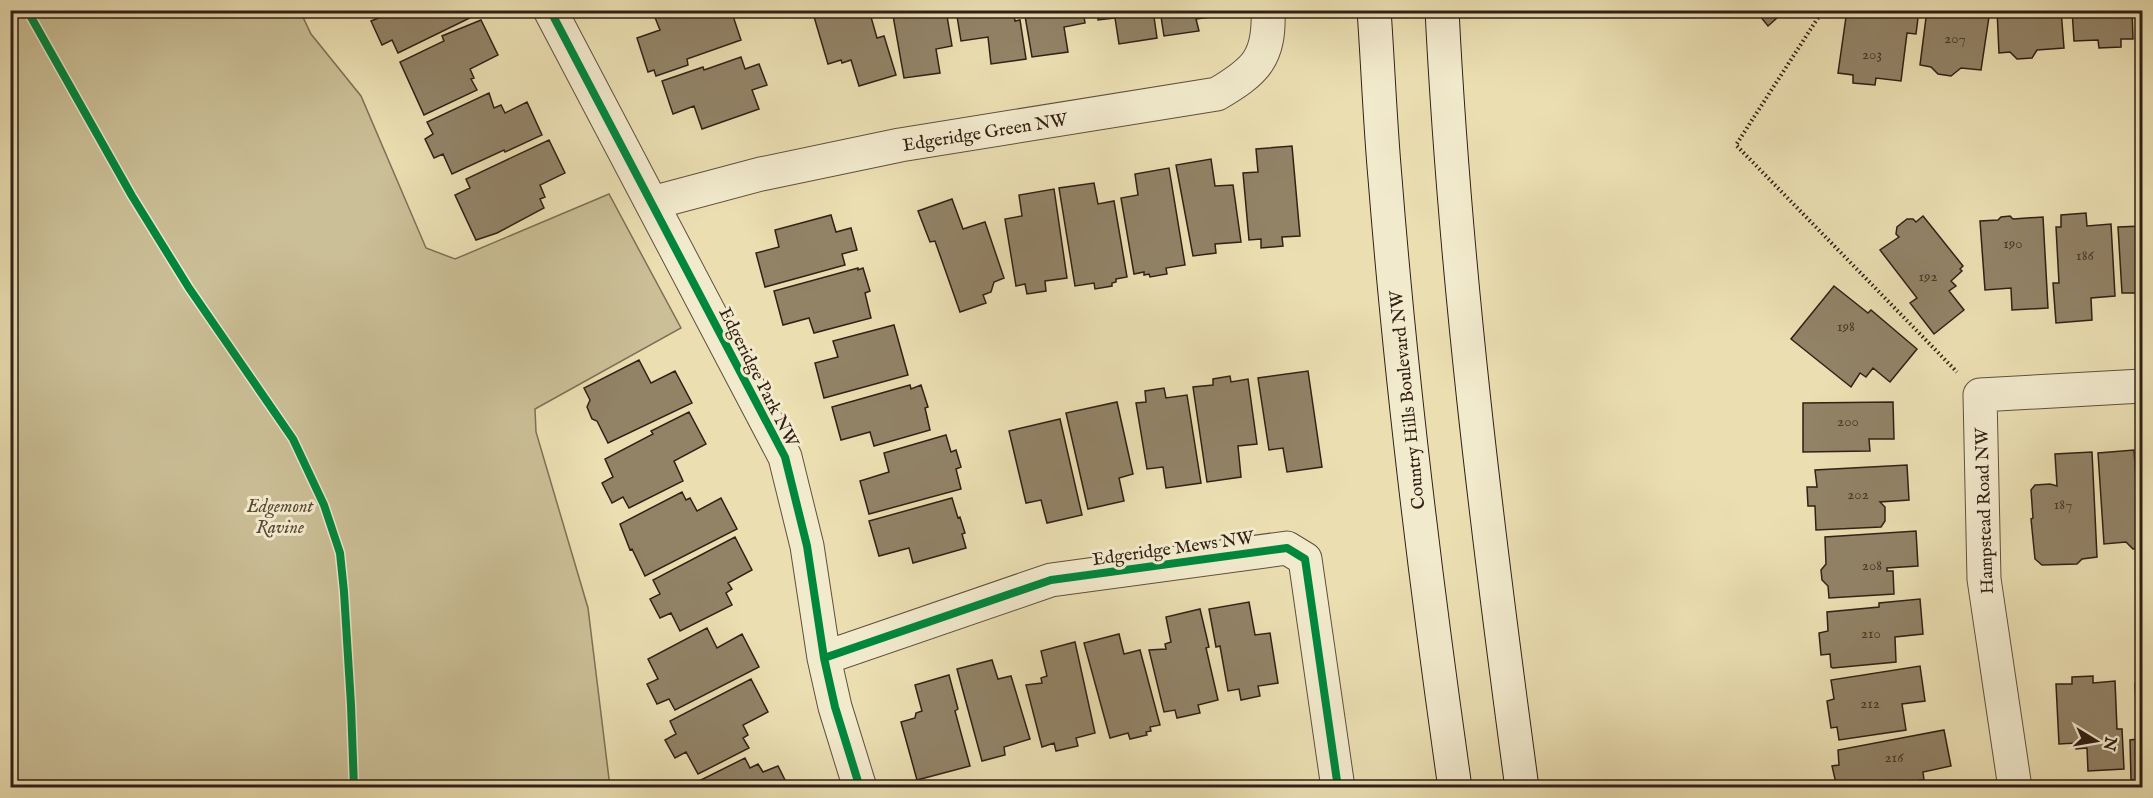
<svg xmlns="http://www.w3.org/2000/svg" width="2153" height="798" font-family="'IM FELL English',serif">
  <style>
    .green { fill: #cbbf97; stroke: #7e7056; stroke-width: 1.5 }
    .building { fill: #928367; stroke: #312016; stroke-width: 1.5 }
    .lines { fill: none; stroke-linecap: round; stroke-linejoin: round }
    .minor-casing { stroke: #60503d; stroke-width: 35 }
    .secondary-casing { stroke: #312016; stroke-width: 35 }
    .path { stroke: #312016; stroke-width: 4; stroke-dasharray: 1.5 3; stroke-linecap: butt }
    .minor { stroke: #f2eacd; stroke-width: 33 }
    .secondary { stroke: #f2eacd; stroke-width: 33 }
    .cycleway-casing { stroke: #f2eacd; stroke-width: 11 }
    .cycleway { stroke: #00873e; stroke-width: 8 }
    .labels { text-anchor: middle; stroke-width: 6; stroke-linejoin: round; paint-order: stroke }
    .number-label { font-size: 15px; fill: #49392a }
    .street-label { font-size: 18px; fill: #312016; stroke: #f2eacd }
    .park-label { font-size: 18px; font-style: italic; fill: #584836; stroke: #f2eacd }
  </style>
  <rect width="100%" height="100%" fill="#ebdfb2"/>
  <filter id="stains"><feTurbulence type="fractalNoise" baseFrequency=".00333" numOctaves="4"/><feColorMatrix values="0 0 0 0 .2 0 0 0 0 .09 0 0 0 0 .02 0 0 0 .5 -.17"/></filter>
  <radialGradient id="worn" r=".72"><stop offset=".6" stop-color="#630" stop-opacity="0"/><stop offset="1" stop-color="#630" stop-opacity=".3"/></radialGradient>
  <path class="green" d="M10,11H300L311,34L361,96L426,248L455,259L609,194L681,328L535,409L536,432L588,608L610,787H11Z"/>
  <path class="building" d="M378,10H482V12L398,53L392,40L382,45L371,21L381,17Z
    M666,10H731L741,40L687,59L688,65L656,76L654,70L648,72L637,38L660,30L654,15Z
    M812,10H869L877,38L884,36L896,75L859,86L851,60L842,63L841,60L828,64Z
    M892,10H946L952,46L936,49L940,73L904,78Z
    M956,10H1013L1015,21L1020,20L1026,59L991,64L988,37L961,41Z
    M1024,10H1083L1085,23L1064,27L1068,52L1032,57Z
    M1095,10H1153L1157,38L1119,44L1115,18L1098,20V11Z
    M1160,10H1210V17L1196,19L1199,31L1164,36Z
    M1747,10H1786L1768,26L1760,16L1751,15Z
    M1847,10L1876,14V10H1919L1916,34L1907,33L1901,81L1876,78L1875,85L1853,83V75L1838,73Z
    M1927,10H1990L1981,70L1961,68L1951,76L1938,74L1931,67L1920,65Z
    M1997,10H2061L2064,48L2037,50L2032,58L2017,59L2010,52L1999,53Z
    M2072,10H2132L2133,39H2121V47L2099,48L2098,40L2074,41Z
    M481,20L498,55L470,69L474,78L471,79L477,90L424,115L400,62L444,41L442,36Z
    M741,57L745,69L759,64L767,85L752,90L759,109L702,129L694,106L673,114L662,81L703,67L704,70Z
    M489,93L494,108L501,105L505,113L527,102L542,135L505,152L504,150L452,174L443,154L434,158L425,139L433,134L427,122Z
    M549,140L565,173L540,185L545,197L540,199L544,208L497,233L476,240L455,195L470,188L466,179Z
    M1292,146L1300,236L1282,237L1283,246L1261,248V239L1249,240L1243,173L1258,172L1256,149Z
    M1211,159L1215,186L1233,185L1241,242L1215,244L1216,253L1193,256L1176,165Z
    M1169,168L1185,265L1166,268L1167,274L1150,277L1149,274L1144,275V272L1134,274L1121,198L1138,195L1135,174Z
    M1094,183L1098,204L1114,201L1127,277L1116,279V282L1112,283V286L1095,289L1094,283L1075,286L1059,188Z
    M1054,189L1067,278L1045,281L1046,291L1027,294L1025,284L1016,286L1005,219L1022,216L1019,195Z
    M952,199L963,229L985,222L1004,278L994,282L991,292L983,295L986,303L960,312L935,241L930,242L918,211Z
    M2086,213L2087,226L2111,224L2115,296L2091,298L2092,320L2056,323L2053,283H2059L2056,227H2061V215Z
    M831,215L836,232L851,228L857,250L842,254L845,265L765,287L756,253L779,247L775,230Z
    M1923,216L1963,266L1960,269L1962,271L1951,281L1956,286L1949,291L1964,310L1934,334L1910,303L1917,298L1880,250L1899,237L1896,234L1897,227L1907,219H1913L1916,222Z
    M2010,216L2013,219L2043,217L2048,308L2012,310L2011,288L1985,290L1980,221L1998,220L2001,217Z
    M2142,223V296L2138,297V293H2122L2118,227L2142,226Z
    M858,268V270L863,268L870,291L865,293L871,318L814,333L809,318L783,325L774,291Z
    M1834,286L1868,313L1871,310L1917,349L1890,382L1873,368L1866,377L1860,373L1851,387L1791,339Z
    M894,325L908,375L824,398L815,363L838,357L833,341Z
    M639,360L651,383L675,371L692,403L608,443L597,421L592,419L587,407L590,400L584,388Z
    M1308,371L1322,467L1287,472L1283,448L1269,450L1258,378Z
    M1230,376L1231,382L1248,379L1257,444L1238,446L1241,477L1207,482L1193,387L1213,385V379Z
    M910,385L911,389L921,385L928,407L925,408L930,430L874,446L870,432L841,440L832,407Z
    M1164,388L1166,398L1187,395L1201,483L1166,488L1163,467L1147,469L1136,403L1146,402L1145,391Z
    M1117,402L1133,474L1119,478L1124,501L1088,509L1066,413Z
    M1893,402L1894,439H1869L1870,451L1803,452V403Z
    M689,412L706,444L674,461L683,481L629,508L623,497L612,503L602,483L613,477L605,459L653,434L651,431Z
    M1060,419L1082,515L1047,523L1041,500L1026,503L1009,431Z
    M946,435L951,452L956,450L961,467L956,469L961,489L869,514L860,481L889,472L884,453Z
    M2134,450L2136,479H2142V548L2133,549L2126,542L2104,544L2098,453Z
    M2092,452L2097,557L2082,559L2077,564L2042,565L2035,559L2031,519L2033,518L2031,490L2035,485L2050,484L2057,486L2055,454Z
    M1907,465L1909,500L1880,502L1885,507V521L1881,527L1816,530L1815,506H1808L1807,487H1817L1815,470Z
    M682,492L686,500L690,498L697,511L721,498L737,529L645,576L632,549L630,550L620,524Z
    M952,498L958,518L960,517L965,533L962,534L966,548L913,563L909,548L879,556L869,521Z
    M1916,531L1918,566L1887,568V571H1893L1894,594L1829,598L1828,586L1822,580L1821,570L1826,564L1825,537Z
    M735,537L752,570L728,583L732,589L726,593L732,605L680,631L671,613L660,618L650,599L660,594L653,580Z
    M1920,599L1923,634L1895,637L1896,662L1833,668L1831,667L1830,654L1821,655L1819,633L1828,631L1827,612L1879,607V603Z
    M1249,602L1255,635L1270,633L1278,683L1258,686L1260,696L1241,700L1239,689L1228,691L1220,646L1216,647L1209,609Z
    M1200,609L1209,647L1206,648L1218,700L1198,705L1200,713L1177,718L1175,710L1164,712L1149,650L1166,649L1165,644L1171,642L1166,617Z
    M707,628L717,648L742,634L759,667L675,710L669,699L657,704L647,684L658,679L648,659Z
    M1119,634L1124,654L1140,650L1160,725L1150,727L1151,731L1146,732L1147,735L1130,739L1128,733L1110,738L1084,643Z
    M1075,642L1095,733L1076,738L1078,746L1056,751L1054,743L1042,747L1026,685L1042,683L1041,678L1047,676L1041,651Z
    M992,660L998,679L1011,676L1030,739L1004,747L1005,755L982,761L957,669Z
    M1920,666L1925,701L1902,704L1906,730L1839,740L1837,727L1831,728L1827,701L1834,699L1831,680Z
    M949,675L958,709L955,711L970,766L917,780L901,722L915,718L916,713L922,711L915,685Z
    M2142,675V779L2131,780L2130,740L2138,739L2135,684H2139V679Z
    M2093,676V683L2115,681L2117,729H2122L2124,769L2088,771L2087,748L2076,749V743L2059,744L2056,684H2072V677Z
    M751,679L768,712L743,725L748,735L743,738L749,748L698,774L686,752L675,758L665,740L676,734L670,721Z
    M1944,730L1951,766L1923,772L1924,780H1919L1920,788H1837L1832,766L1839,765L1838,750Z
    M745,758L750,768L758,764L763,772L778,766L789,788H694L693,784Z"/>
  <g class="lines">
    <defs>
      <path id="minor" d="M550,10L785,457L807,546L824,658L835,707L860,788
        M652,203L761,174L900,145L1217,94C1256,71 1270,58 1268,10
        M824,658L1051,580L1287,548L1305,559L1338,788
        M2015,788L1984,579L1980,395L2142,386"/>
      <path id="secondary" d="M1374,10C1378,66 1380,122 1385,178C1401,382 1426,585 1455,788
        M1442,10C1455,271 1487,529 1522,788"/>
    </defs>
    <use href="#minor" class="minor-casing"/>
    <use href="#secondary" class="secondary-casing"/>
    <path class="path" d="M1823,10L1736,145L1957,372"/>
    <use href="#minor" class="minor"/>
    <use href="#secondary" class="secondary"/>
    <defs>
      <path id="cycleway" d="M27,10L132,196L189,288L293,439L324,505L340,553L344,592L351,705L354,788
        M550,10L785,457L807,546L824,658L835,707L860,788
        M824,658L1051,580L1287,548L1305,559L1338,788"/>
    </defs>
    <use href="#cycleway" class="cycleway-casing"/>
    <use href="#cycleway" class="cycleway"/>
  </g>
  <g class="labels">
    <g class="number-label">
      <text x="1955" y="43">207</text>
      <text x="1872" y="59">203</text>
      <text x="2013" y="248">190</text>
      <text x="2085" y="260">186</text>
      <text x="1928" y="281">192</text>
      <text x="1846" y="331">198</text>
      <text x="1848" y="426">200</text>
      <text x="1858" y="499">202</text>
      <text x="2063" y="509">187</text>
      <text x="1872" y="570">208</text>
      <text x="1871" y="638">210</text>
      <text x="1870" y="708">212</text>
      <text x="1894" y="762">216</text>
    </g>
    <g class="street-label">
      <text transform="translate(985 132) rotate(-9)" y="6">Edgeridge Green NW</text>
      <text transform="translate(759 377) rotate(63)" y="6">Edgeridge Park NW</text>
      <text transform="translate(1407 400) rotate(-96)" y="6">Country Hills Boulevard NW</text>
      <text transform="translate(1984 511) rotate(-92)" y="6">Hampstead Road NW</text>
      <text transform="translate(1173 548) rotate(-8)" y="6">Edgeridge Mews NW</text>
    </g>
    <g class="park-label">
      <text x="280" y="512">Edgemont<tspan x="280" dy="21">Ravine</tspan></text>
    </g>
  </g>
  <rect width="2153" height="798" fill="none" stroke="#ebdfb2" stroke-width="36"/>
  <rect x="12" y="12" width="2129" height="774" fill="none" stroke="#312016" stroke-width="3"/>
  <rect x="18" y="18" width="2117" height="762" fill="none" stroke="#312016" stroke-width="1.5"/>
  <g transform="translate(2096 741) rotate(101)" stroke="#f2eacd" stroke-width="4.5" paint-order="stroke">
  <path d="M0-4.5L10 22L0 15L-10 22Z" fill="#312016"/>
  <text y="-9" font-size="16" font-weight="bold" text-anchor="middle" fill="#312016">N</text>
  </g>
  <rect width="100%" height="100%" filter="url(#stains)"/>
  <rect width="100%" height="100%" fill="url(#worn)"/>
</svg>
